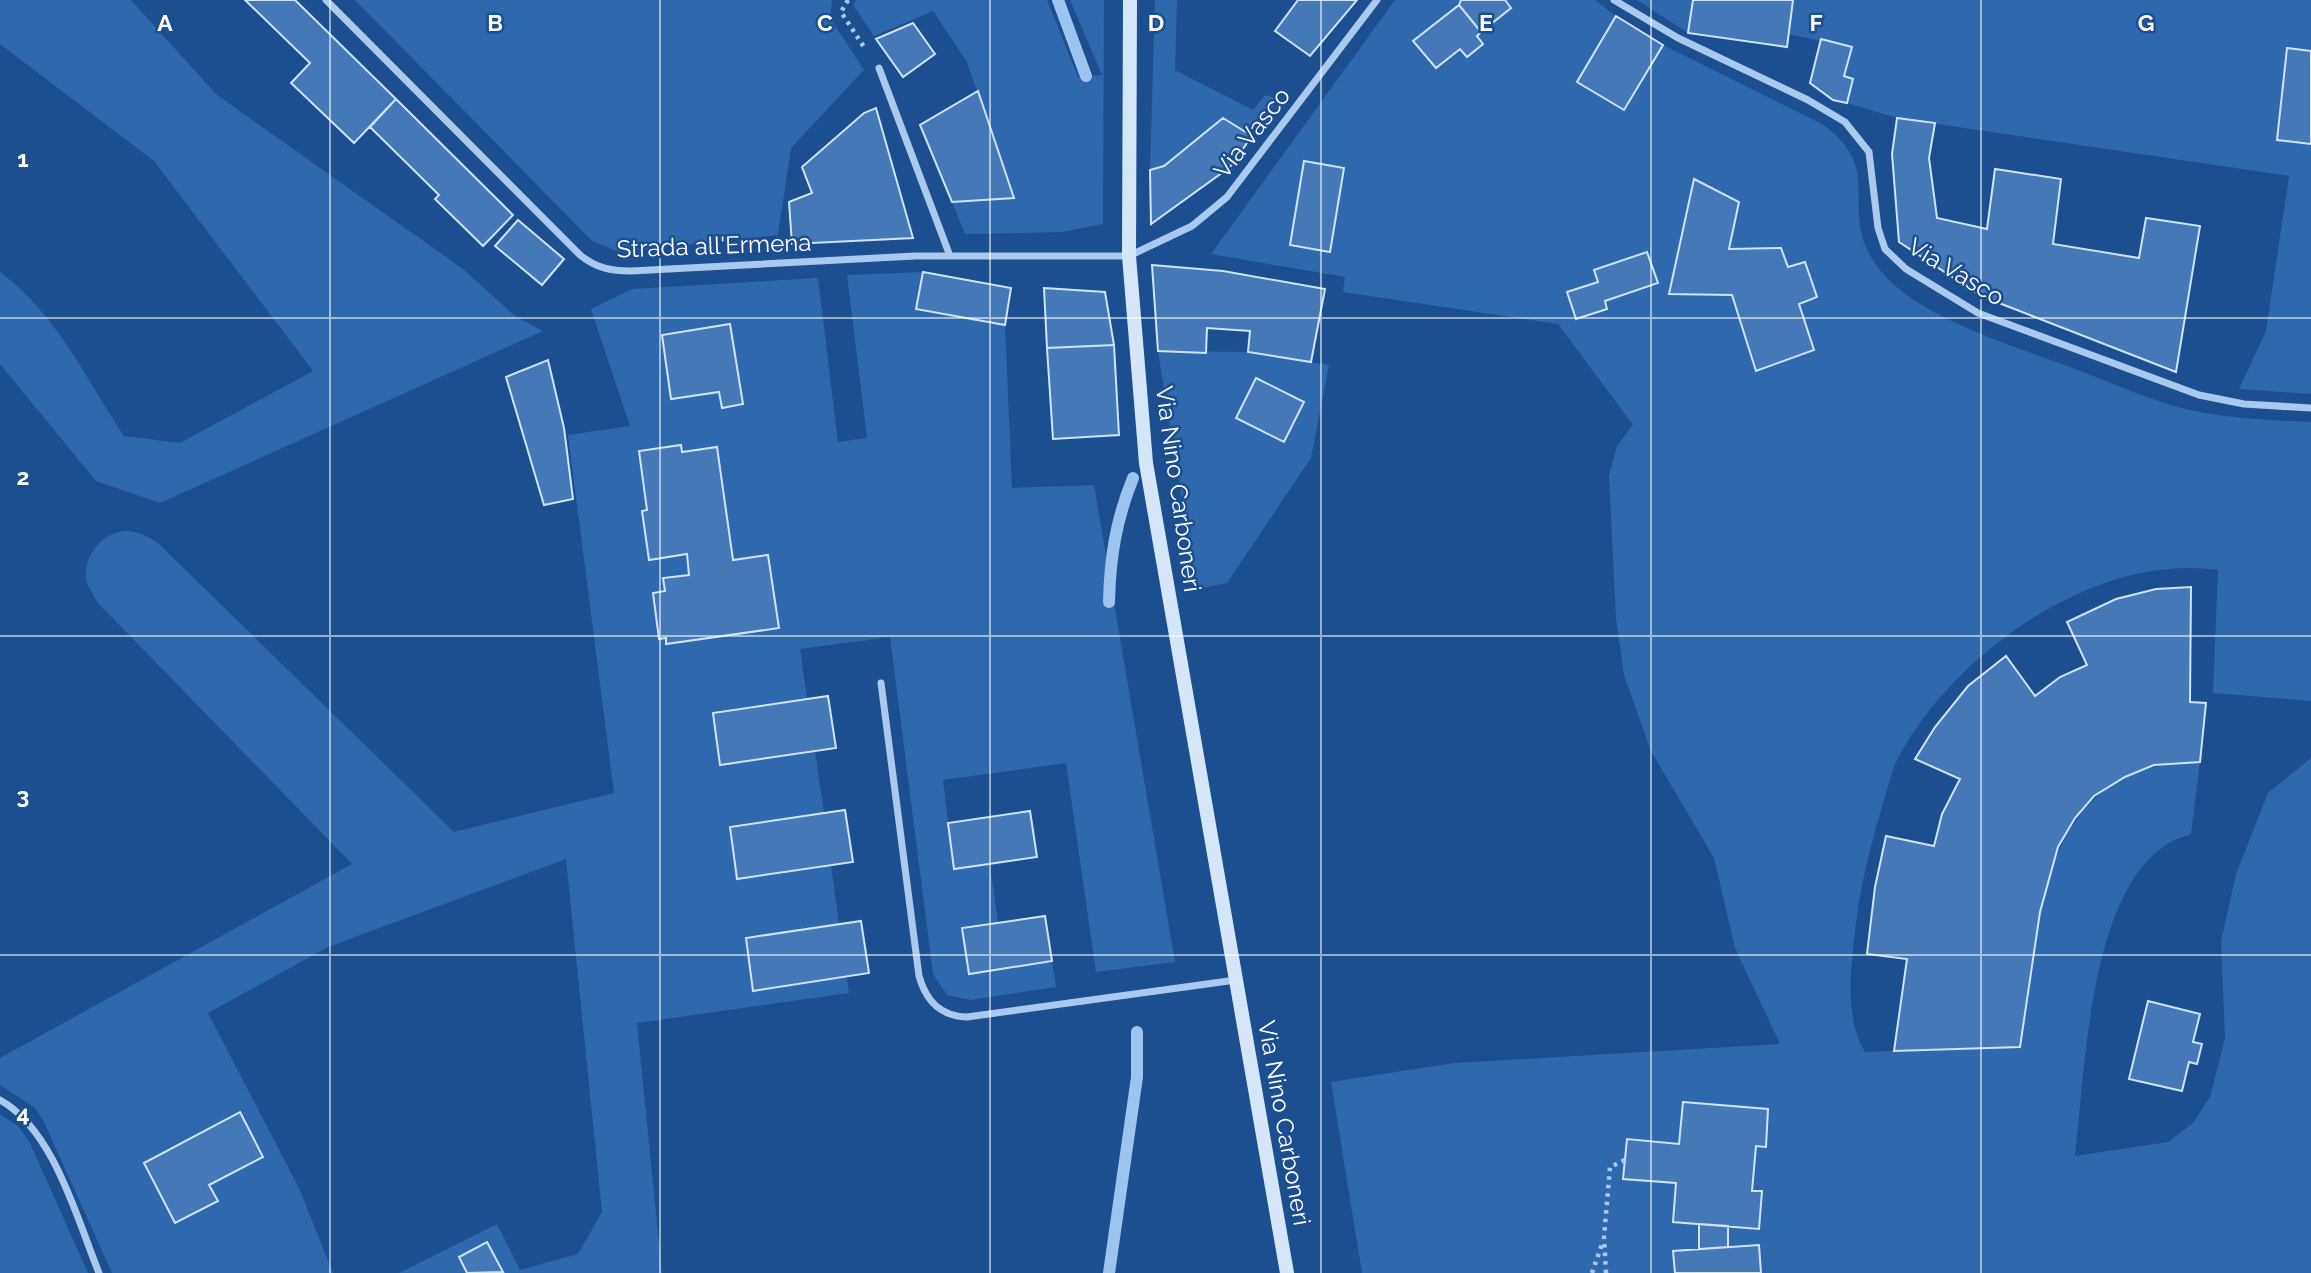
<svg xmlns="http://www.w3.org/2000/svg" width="2311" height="1273" font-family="Raleway,sans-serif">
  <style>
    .green { fill: #2e69ad }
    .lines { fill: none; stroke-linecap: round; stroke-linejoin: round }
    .stream { stroke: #9cc4f0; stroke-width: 12 }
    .building { fill: #4478b7; stroke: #cfe3fa; stroke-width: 2 }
    .path { stroke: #a9c9ee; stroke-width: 4.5; stroke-dasharray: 3.5 5; stroke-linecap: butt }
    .minor { stroke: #a9c9ee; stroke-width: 7 }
    .secondary { stroke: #d6e6fa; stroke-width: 14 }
    .grid { fill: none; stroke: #fff; stroke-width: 2; stroke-opacity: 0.55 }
    .labels { text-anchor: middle; stroke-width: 5; stroke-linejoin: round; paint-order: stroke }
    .street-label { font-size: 24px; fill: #fff; stroke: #1b4f8f }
    .grid-label { font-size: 23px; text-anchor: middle; font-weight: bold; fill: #fff; stroke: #1b4f8f; stroke-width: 5; stroke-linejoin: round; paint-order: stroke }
  </style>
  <rect width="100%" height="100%" fill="#1b4f8f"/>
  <path class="green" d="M0,0H131L217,95L463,269L515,316L543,331L160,503L96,481L0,364V272C56,313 86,379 124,436L180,443L313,371L154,161L0,44Z
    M355,0H832L830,18L864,70L791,148L778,235L619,252L592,241Z
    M856,0H1047L1078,77L1102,75L1070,0H1104L1103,224L1062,232L965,234L952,202L1013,197L967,62L933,11L874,36L853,5Z
    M1155,0H1177L1175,70L1253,110L1265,95L1279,99L1252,136L1223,118L1164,166L1150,170Z
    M1395,0H1595L1616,16L1577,82L1624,110L1663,45L1822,124C1887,170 1837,208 1876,265C1912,317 2018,347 2075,369C2113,383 2151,401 2190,410C2230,419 2271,420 2311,422V701L2213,693L2218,570C2095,552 1954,653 1898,758C1892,769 1890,782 1886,793C1873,836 1862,878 1856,922C1852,962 1843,1016 1865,1052L2020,1046C2037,925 2038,762 2200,762L2191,834C2183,837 2173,840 2166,845C2089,895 2085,1072 2075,1156L2168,1142L2193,1123L2210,1097L2225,1038L2221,941L2236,874L2268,793L2311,758V1273H1362L1331,1082L1454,1063L1780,1044L1735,948L1714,858L1651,751L1624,675L1616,619L1609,475L1617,446L1633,425L1558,324L1343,292L1345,277L1211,254Z
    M1637,0H1693L1688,33Z
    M1793,0H2311V394L2239,389L2266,331L2289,176L1897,118L1847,103L1853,79L1844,76L1851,47L1788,34Z
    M923,272L916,309L1005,325L1012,488L1094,485L1175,962L1096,972L1066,763L943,780L954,869L990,864L998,923L962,928L969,973L1052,961L1056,987L970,1000L947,995L933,974L890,637L800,649L807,698L713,713L721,765L815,751L824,813L730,827L738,879L831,865L839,924L746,938L753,990L847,977L849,993L637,1023L662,1273H399L497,1224L520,1270L578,1254L602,1212L566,859L328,947L208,1013L299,1188L333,1273H112L43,1120L35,1108L0,1085V1058L352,864L98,603C94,595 86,585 86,577C84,555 104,531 126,531C138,531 148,537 158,543L454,832L614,793L568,435L630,426L591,309L632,289L818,278L838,442L867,438L847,275Z
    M1158,351L1248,352L1329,365L1311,458L1227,583L1196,589Z
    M0,1114L19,1127L30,1143L88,1273H0Z"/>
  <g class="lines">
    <path class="stream" d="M1058,0L1086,76
      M1109,602C1110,557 1116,520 1133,478
      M1109,1273L1137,1077V1032"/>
  </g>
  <path class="building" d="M245,0H295L396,99L354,143L291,83L310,63Z
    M1298,0H1357L1310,56L1275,31Z
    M1461,0H1505L1511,8L1481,32L1459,5Z
    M1693,0H1793L1787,47L1688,33Z
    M1459,5L1481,32L1477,36L1483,44L1467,57L1460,49L1436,68L1413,41Z
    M1616,16L1663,45L1624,110L1577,82Z
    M913,23L935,54L903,77L876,39Z
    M1821,39L1852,47L1844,76L1853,79L1847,103L1833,100L1810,83Z
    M2287,48L2311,51V144L2277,140Z
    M978,91L1014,198L952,202L920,125Z
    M396,99L513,215L483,246L435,199L439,195L370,127Z
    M876,108L913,238L792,244L789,202L812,193L802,167L864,113Z
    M1223,118L1252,136L1230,167L1151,224L1150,170L1164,166Z
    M1897,118L1935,123L1929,158L1937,218L1987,229L1995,169L2061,179L2053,244L2139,258L2146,218L2200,226L2176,372L1981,296L1899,242L1892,154Z
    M1304,161L1344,168L1330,252L1290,245Z
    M1694,179L1739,202L1729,249L1781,248L1788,267L1805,262L1817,297L1799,304L1814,350L1756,371L1732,295L1669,294Z
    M518,220L564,259L542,285L495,246Z
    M1647,252L1658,283L1605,301L1607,309L1576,319L1567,292L1598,282L1594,270Z
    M1152,265L1223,271L1325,289L1311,362L1248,352L1250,331L1207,328L1206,353L1158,351Z
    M923,272L1011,288L1005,325L916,309Z
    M1044,288L1105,292L1114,345L1047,348Z
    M730,324L743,404L722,408L719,392L671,399L662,335Z
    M1114,345L1119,435L1053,439L1047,348Z
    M548,360L564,428L573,499L544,505L506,377Z
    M1256,378L1304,402L1284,442L1236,418Z
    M681,445L682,452L717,447L733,560L768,555L779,628L666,644V638L659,639L653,593L665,591L663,578L689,575L687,554L649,560L642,511L647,510L639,451Z
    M2191,587L2190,702L2206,703L2200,762L2154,765L2125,777L2094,796L2075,818L2058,847L2040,912L2020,1047L1894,1051L1907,959L1867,954L1875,887L1886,836L1934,846L1942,814L1960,779L1915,759L1935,727L1968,686L2006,656L2035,696L2060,677L2087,665L2067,622L2116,599L2156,589Z
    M828,696L836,748L720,765L713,713Z
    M845,810L853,862L737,879L730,827Z
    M1030,811L1037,857L954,869L948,823Z
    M1045,916L1052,961L969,974L962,928Z
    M861,921L869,973L753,991L746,938Z
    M2148,1001L2200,1014L2193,1042L2202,1044L2197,1064L2189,1062L2182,1091L2129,1079Z
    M1683,1102L1768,1109L1766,1147L1756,1146L1752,1191H1762L1759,1229L1673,1222L1676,1183L1623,1179L1627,1139L1679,1144Z
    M240,1112L263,1157L209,1185L218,1201L175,1223L144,1163Z
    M1699,1224L1728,1226V1247L1699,1249Z
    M487,1242L503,1272L467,1273L459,1257Z
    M1759,1245L1761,1273H1675L1673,1251Z"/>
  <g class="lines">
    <path class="path" d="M848,0L841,12L866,50
      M1592,1273L1603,1241
      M1606,1273L1604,1237L1610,1167L1625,1160"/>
    <path class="minor" d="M326,0L580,255C596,268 611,271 631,271L915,256H1129L1192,226L1227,197L1377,0
      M1614,0L1678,38L1808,100L1845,122L1869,152L1878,228L1885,249L1906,269L1978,313L2199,395L2244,404L2311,408
      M879,68L950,256
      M881,683L919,976C926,1001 940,1016 967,1017L1236,980
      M0,1100C54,1130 77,1219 99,1273"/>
    <path class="secondary" d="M1130,0L1129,256L1146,463L1287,1273"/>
  </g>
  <path class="grid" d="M330,0V1273M660,0V1273M990,0V1273M1321,0V1273M1651,0V1273M1981,0V1273M0,318H2311M0,636H2311M0,955H2311"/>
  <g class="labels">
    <g class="street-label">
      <text transform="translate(1252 133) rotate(-52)" y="8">Via Vasco</text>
      <text transform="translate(714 246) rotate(-2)" y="8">Strada all'Ermena</text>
      <text transform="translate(1956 272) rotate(31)" y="8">Via Vasco</text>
      <text transform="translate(1178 489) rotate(82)" y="8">Via Nino Carboneri</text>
      <text transform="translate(1284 1123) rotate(80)" y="8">Via Nino Carboneri</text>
    </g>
  </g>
  <g class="grid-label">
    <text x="165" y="31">A</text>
    <text x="495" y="31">B</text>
    <text x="825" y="31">C</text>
    <text x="1156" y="31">D</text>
    <text x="1486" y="31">E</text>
    <text x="1816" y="31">F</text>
    <text x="2146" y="31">G</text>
    <text x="23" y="167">1</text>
    <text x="23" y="485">2</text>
    <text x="23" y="804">3</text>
    <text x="23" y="1122">4</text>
  </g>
</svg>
